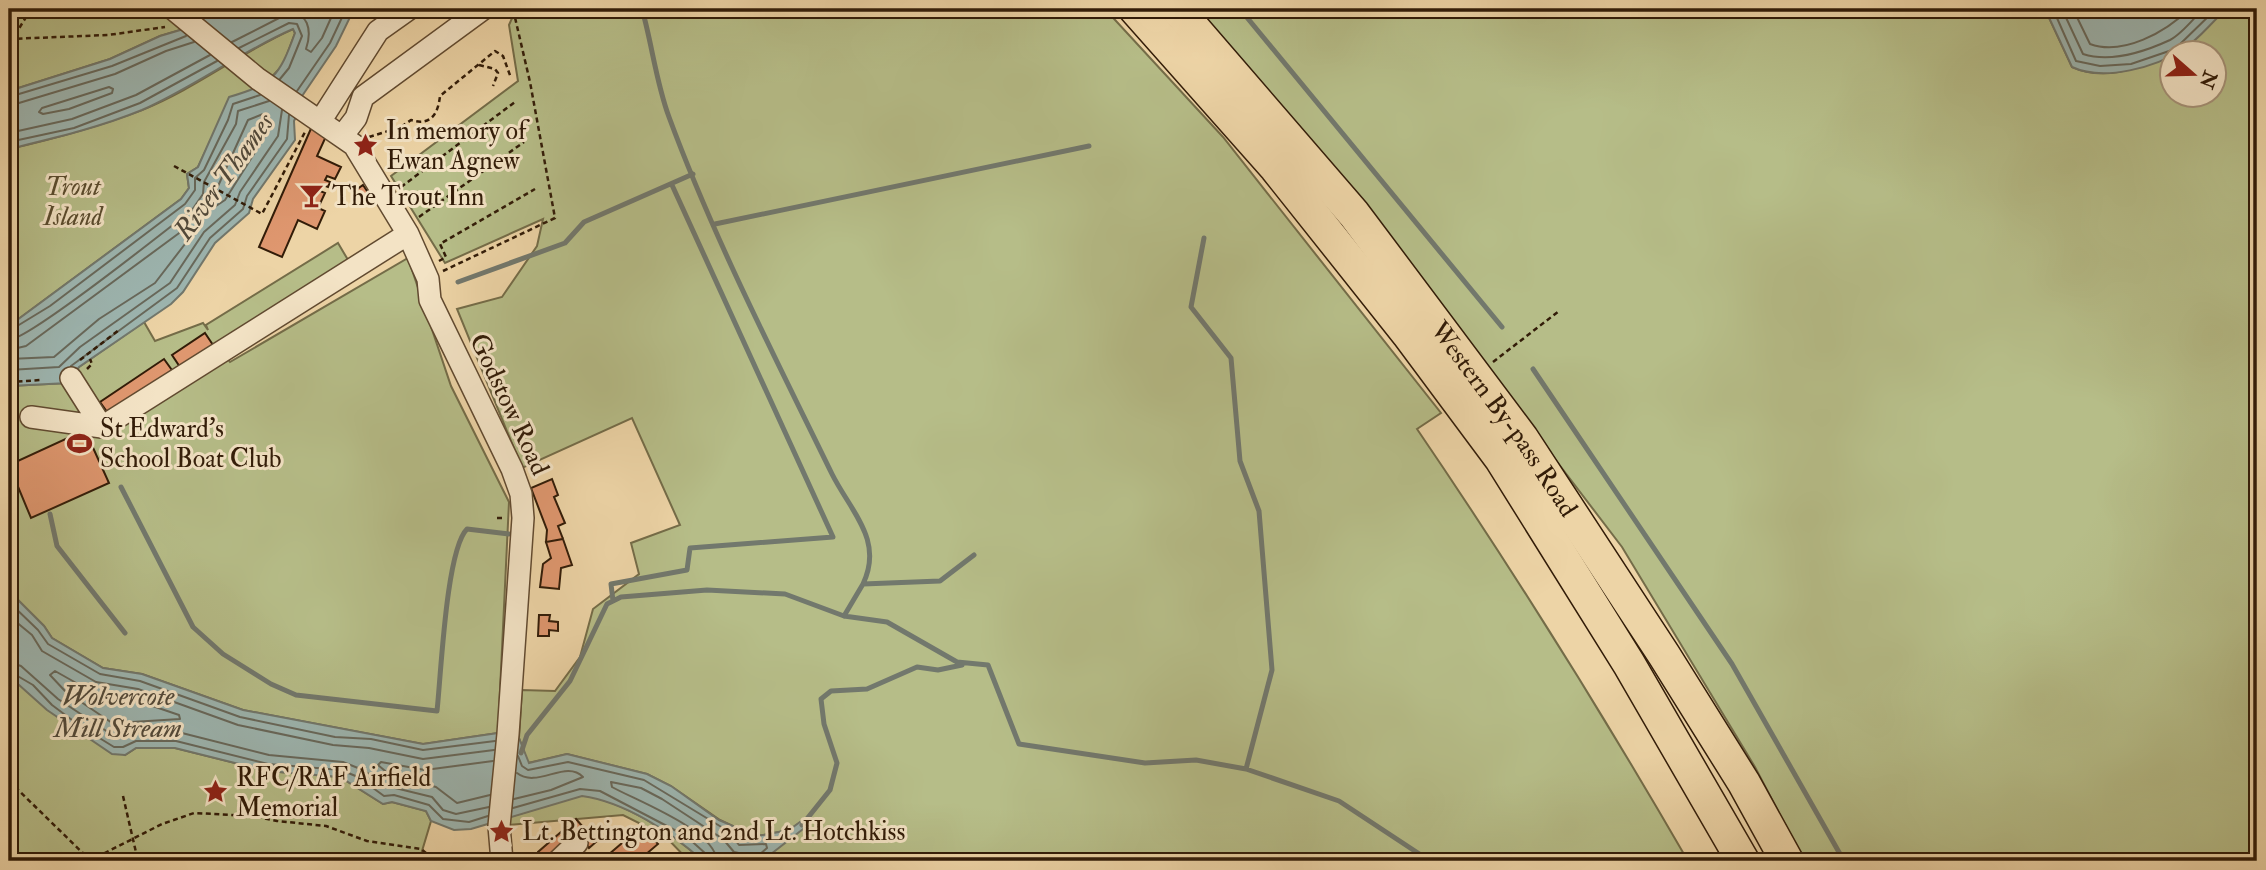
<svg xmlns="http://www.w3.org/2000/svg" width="2266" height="870" font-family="'IM FELL Double Pica',serif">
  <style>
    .green { fill: #b6bd88; stroke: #746c48; stroke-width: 2 }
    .water { fill: #9db6b1; stroke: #72786d; stroke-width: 2 }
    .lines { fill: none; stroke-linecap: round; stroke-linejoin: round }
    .shore { stroke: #68695c; stroke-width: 2 }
    .stream { stroke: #72786d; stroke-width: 5 }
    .building { fill: #df976f; stroke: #321c08; stroke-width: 2 }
    .minor-casing { stroke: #614a30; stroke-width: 24 }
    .highway-casing { stroke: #321c08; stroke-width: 35 }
    .path { stroke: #321c08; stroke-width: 2.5; stroke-dasharray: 5 3.5; stroke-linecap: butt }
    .minor { stroke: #f3e3c5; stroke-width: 21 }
    .highway { stroke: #edd4a6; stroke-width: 32 }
    .labels { text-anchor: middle; stroke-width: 6; stroke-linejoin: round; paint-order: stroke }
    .poi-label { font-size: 26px; fill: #321c08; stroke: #f3e3c5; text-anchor: start }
    .park-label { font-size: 26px; font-style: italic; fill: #5a4c2e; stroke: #f3e3c5 }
    .street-label { font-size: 26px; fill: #321c08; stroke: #f3e3c5 }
    .water-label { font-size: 28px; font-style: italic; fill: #524a3b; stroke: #f3e3c5 }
  </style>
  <rect width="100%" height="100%" fill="#edd4a6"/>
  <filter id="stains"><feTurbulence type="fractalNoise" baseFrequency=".00286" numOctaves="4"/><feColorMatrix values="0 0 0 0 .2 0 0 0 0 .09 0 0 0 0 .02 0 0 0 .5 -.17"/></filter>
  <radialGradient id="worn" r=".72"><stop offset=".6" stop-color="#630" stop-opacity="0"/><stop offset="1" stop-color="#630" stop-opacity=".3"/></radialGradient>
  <path class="green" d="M9,9H162L187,28L160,36L110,59L9,91Z
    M516,9H1105L1223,137L1441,413L1417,429C1513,570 1603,714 1688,861H762L804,820L789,830L742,839L733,826L720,820L671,786L647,774L567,754L528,763L519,738L522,690L555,691L580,657L593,609L639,574L631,543L680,525L632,418L522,468L457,309L502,297L537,246L543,219L445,263L391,176L518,81L509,25Z
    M1191,9H2045L2072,67C2106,82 2140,67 2171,55L2172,94H2214V52H2177L2227,9H2257V861H1804L1755,767L1622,547L1387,239Z
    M293,29L295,33L283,65L262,87L222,116L198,167L187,174L189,188L181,199L9,326V149C53,139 100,126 142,110C195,89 241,52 293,29Z
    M338,243L351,265L220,348L230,362L408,258L451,386L509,502L498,733L423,744L243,710L142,674L103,668L52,638L44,626L9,591V386L68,383L79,367L144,322L155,341L203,323L208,330L206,325Z
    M9,676L77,732L125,755L136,748H175L267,771L340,777L383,804L392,802L426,811L431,821L419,861H9Z
    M582,795C625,802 671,832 703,861H689L665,836L623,815L507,825L506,818Z"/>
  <path class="water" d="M214,9H354L336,46L298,102V113L294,121L295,140L253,199L249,213L215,243L183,292L171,304L79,367L68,383L9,386V326L181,199L189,188L187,174L198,167L229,97C273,84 279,77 295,33L293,29C240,52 194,87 142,110C98,128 54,138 9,149V91L110,59L160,36L187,28Z
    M2045,9H2227C2212,21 2200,39 2183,49C2157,67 2104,82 2072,67Z
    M9,591L44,626L52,638L103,668L142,674L243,710L423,744L498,733L519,738L529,763L567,754L647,774L671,786L719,820L733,826L742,839L789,830L804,819L807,826L762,861H703C671,832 625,802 582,796L471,829L454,830L431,821L426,811L392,802L383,804L340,777L267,771L175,748H136L125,755L112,754L47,710L9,676Z"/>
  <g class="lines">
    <path class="shore" d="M2053,9L2076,61L2100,66L2131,64L2175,49L2216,9
      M2062,9L2083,54C2111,63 2144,52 2170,40C2182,34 2194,18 2203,9
      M2073,9L2090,44C2123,56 2166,32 2189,9
      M232,42L285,15C309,9 312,31 306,49L311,52L322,38L335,9
      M239,48L289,23L297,24L302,36L289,68L280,79
      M109,87L113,89L112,93L69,109L43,114L39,112L42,108Z
      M297,91L330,43L346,9
      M9,97L112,66L186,36
      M9,106L115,74L166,51L194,42
      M263,114L267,117V133L225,200L210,210L209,206L248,120Z
      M9,133L72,119L136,95L210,55
      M9,142L74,128L140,103L217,61
      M9,331L50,306L185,204L195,190V178L204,170L228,120L233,104L260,95
      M9,340C30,339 166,230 192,210L203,194L204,182L236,124L238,111L269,101
      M9,350L26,346L186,228H191L185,244L155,283L99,319L54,357L9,359
      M71,366L177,288L210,238L243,209L247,196L287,139L289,115
      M9,370L59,367L80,347L170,283L204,232L235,205L240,192L278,136L282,110
      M9,602L38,630L48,644L100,674L140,681L240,717L335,737L371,739L423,750L495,741
      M9,616L32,635L42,651L96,682L138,689L238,725L333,745L369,748L423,759L494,750
      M9,662L21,666L58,699L117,738L135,733L178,732L269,755L343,762L363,770L387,786L432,797L443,810L456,814L489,807
      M9,671L33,685L52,705L80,726L114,747H123L136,741H176L268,764L341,770L358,777L384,796L394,795L429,805L443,819L469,822L488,816
      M55,671L94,693L135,700L179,715L180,719L132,722L118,727L65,691L50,675Z
      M518,756L522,766L528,770L568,762L644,780L728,831L739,845L766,844L767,848L759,855L758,861
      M490,795L457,803L436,787L390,775L378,765L381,762L425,770L493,761
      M514,799L551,790L583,777C566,759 537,789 517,773
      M513,808L580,789L600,791L686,836L706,854L708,861
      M717,861C715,830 637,801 612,787L611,782L641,788L662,799L723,839L734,852L748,855L749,861"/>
    <path class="stream" d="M642,9C652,44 656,82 669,117C714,239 775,357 832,474C851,512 884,540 863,584
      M1240,9L1502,327
      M715,224L1089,146
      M458,282L565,243L584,222L693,174
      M1533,369L1732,664L1844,861
      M121,487L193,627L223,654L271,684L296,695L437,711C441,676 446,550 467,529L509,534
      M50,514L57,546L125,633
      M613,601L611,584L687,570L690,548L833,537L672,185
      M844,616L863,584L940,581L974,555
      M521,753L527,735L570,681L607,604L621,597L707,590L785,594L844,616L887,622L957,662L988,665L1019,744L1145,763L1196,760L1246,769L1272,670L1259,511L1240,461L1231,358L1191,307L1204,238
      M1246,769L1339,801L1430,861
      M802,825L830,790L837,763L824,724L821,699L831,691L867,689L917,667L938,670L962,665"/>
  </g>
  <path class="building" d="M313,124L328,132L317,156L341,167L335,179L327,176L325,180L330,182L328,187L323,185L320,191L325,193L318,208L325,211L317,229L298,220L282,257L259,247Z
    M363,185L369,194L361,199L356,190Z
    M205,333L215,348L182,370L172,355Z
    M164,359L174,373L110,416L100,402Z
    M85,430L109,483L31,518L9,465Z
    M552,479L558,495L554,497L565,523L558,526L563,539L546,542L547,530L531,488Z
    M563,539L572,565L561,568L559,589L540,587L543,564L551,558L546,542Z
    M539,615H550L549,621L558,622V631L549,630V636H538Z
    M576,819L596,842L589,848L576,832L548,857V861H539L538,852Z
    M642,826L658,844L638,861H601Z"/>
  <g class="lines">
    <defs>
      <path id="minor" d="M173,9L258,79L354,145L408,234L428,279L430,300L512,469L521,494L523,518L508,734L499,826L502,861
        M321,120L378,31L409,9
        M343,135L356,118L363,97L483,9
        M71,378L102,427
        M31,417L102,427L408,234
        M558,861L577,843"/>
      <g id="highway">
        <path d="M1135,9L1276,168L1408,334L1501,459L1629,664L1743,861"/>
        <path id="s1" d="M1177,9L1354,214L1522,438L1664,655L1744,783L1787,861"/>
      </g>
    </defs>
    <use href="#minor" class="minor-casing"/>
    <use href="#highway" class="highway-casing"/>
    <path class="path" d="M15,35L31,9
      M9,39L108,35L165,27
      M479,65L495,69L498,73L493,86
      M369,137L401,127L411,120C430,126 438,115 440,96L495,51L503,56L511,78
      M174,166L262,214L305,132
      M401,187L515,102
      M419,217L524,142
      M439,261L446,257L440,244L535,189
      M443,271L555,218L530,82L513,9
      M80,360L119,330
      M1493,362L1559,311
      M87,369L92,364L90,359
      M9,382L41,380
      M497,518H505
      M9,781L91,861
      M123,796L138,861
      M89,861L162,824L194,813L253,816L277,821L326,826L367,841L421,849L436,861"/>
    <use href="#minor" class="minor"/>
    <use href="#highway" class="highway"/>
  </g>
  <defs>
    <symbol id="sight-bare" viewBox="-9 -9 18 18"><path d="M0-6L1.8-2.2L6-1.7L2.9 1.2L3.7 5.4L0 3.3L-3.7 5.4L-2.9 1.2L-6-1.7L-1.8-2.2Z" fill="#8f2418" stroke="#f3e3c5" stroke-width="2.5" paint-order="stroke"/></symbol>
    <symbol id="bar-bare" viewBox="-9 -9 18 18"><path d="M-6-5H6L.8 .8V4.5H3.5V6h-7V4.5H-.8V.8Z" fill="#8f2418" stroke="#f3e3c5" stroke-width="2.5" paint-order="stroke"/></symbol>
    <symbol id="stadium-bare" viewBox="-9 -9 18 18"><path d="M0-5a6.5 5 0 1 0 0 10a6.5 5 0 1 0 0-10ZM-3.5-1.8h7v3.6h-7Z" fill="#8f2418" stroke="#f3e3c5" stroke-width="2.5" paint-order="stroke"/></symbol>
  </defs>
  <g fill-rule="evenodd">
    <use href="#sight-bare" x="348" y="128" width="35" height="35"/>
    <use href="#bar-bare" x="294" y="178" width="35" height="35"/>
    <use href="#stadium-bare" x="62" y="426" width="35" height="35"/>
    <use href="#sight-bare" x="198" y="774" width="35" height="35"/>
    <use href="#sight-bare" x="484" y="814" width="35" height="35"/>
  </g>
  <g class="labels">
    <g class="poi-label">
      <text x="386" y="139">In memory of<tspan x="386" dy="30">Ewan Agnew</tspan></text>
      <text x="332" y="205">The Trout Inn</text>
      <text x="100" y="437">St Edward's<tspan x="100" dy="30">School Boat Club</tspan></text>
      <text x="236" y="786">RFC/RAF Airfield<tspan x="236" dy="30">Memorial</tspan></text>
      <text x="522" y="840">Lt. Bettington and 2nd Lt. Hotchkiss</text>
    </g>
    <g class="park-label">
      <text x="73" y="195">Trout<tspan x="73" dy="30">Island</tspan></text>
    </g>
    <g class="street-label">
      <text transform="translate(510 404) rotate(65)" y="9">Godstow Road</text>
      <text dy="9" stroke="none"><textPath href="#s1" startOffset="525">Western By-pass Road</textPath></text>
    </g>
    <g class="water-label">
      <text transform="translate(223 176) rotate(-54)" y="10">River Thames</text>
      <text x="118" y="705">Wolvercote<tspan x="118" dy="32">Mill Stream</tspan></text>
    </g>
  </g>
  <rect width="2266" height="870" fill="none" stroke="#edd4a6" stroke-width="35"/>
  <rect x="10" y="10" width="2245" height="849" fill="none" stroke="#321c08" stroke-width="3.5"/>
  <rect x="18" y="18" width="2231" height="835" fill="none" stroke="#321c08" stroke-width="2"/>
  <g transform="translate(2193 74) rotate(110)"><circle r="33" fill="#f3e3c5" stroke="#a69379" stroke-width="2"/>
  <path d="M0-5L12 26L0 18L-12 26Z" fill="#8f2418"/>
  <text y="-10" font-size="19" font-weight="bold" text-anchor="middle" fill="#321c08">N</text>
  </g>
  <rect width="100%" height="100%" filter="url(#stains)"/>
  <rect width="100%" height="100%" fill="url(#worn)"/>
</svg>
